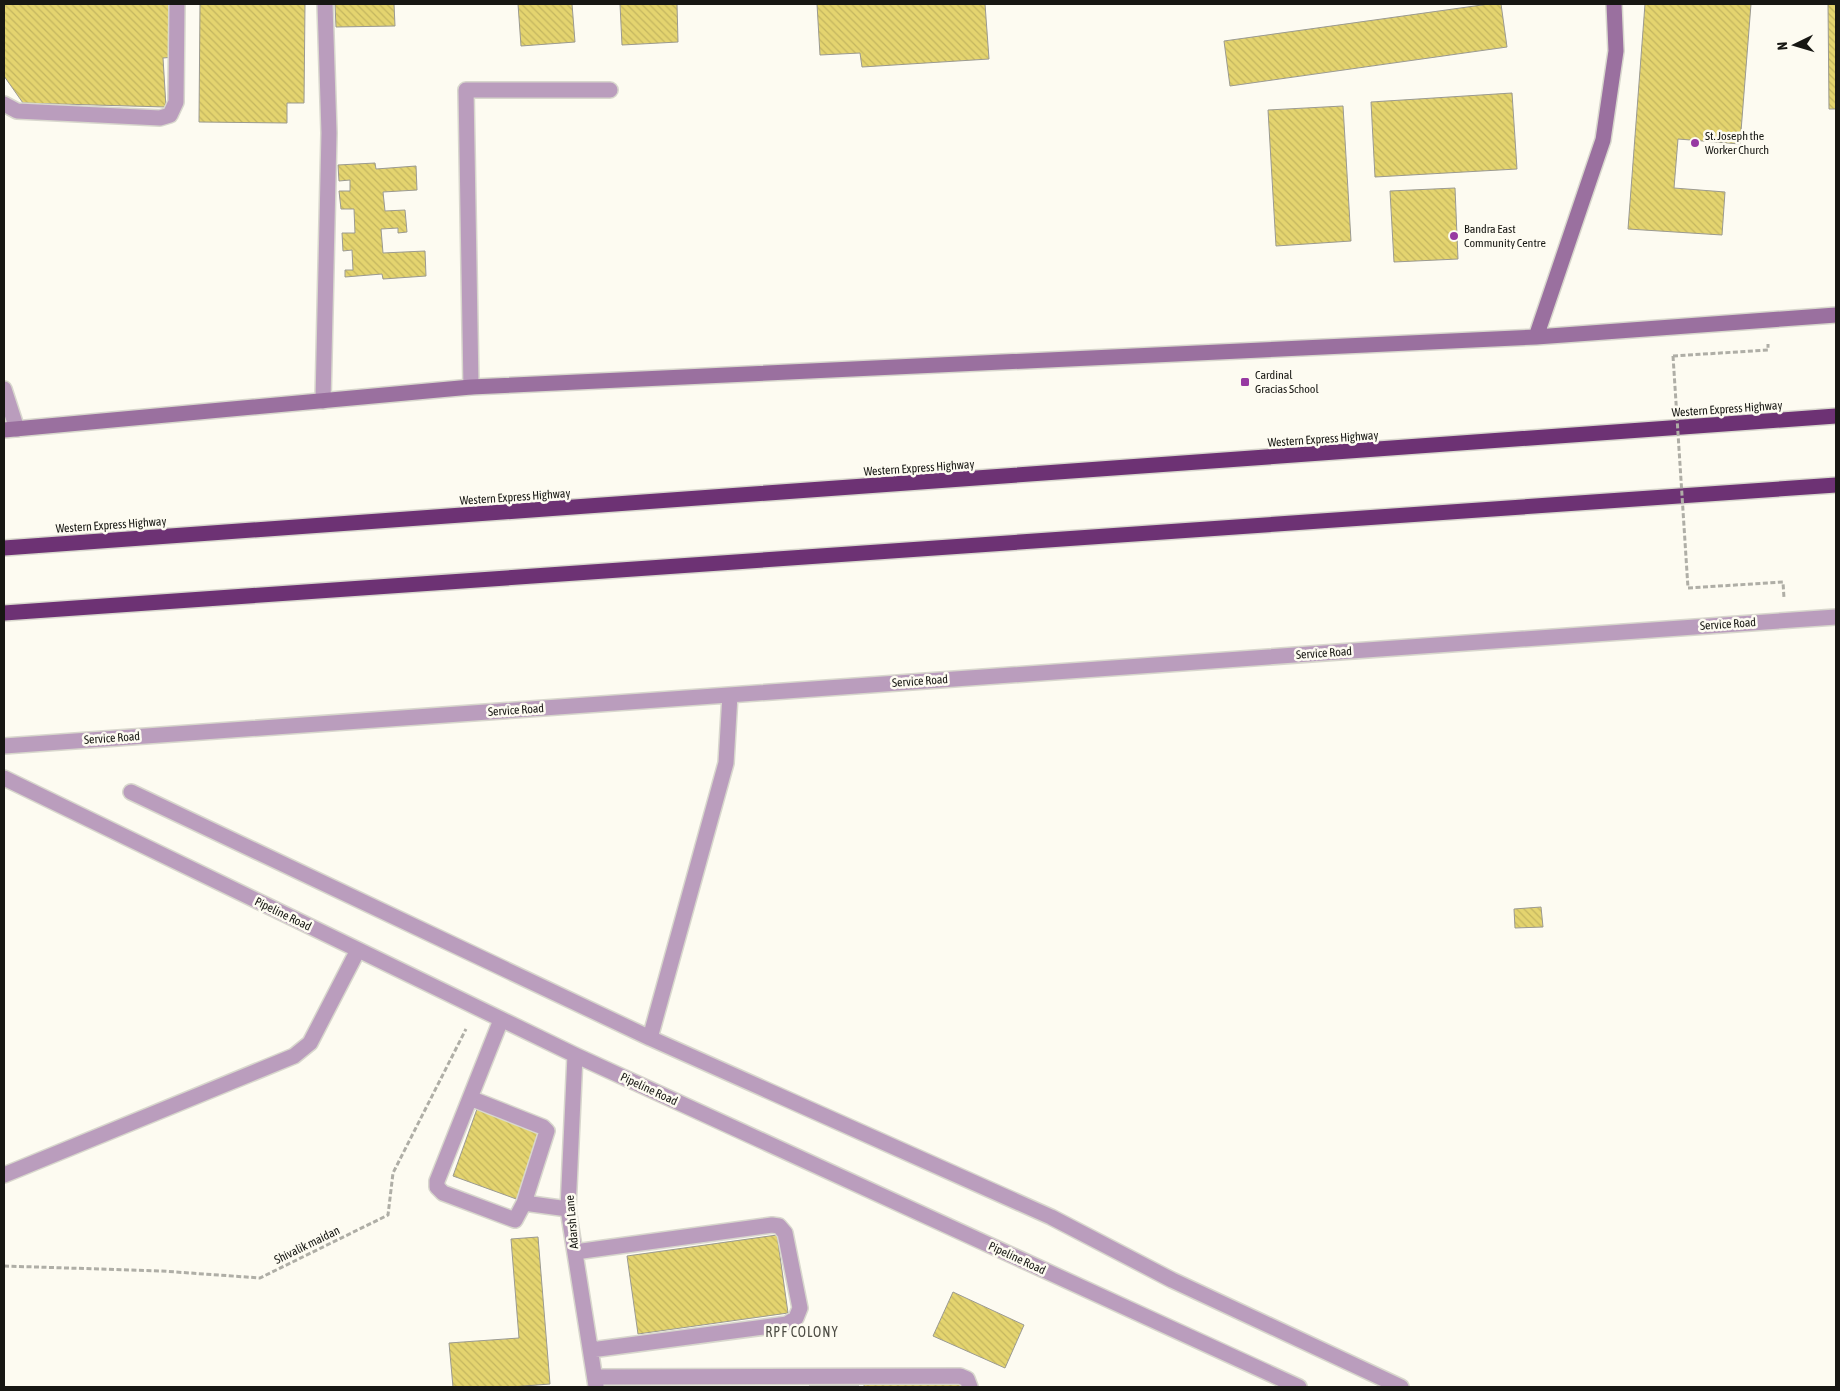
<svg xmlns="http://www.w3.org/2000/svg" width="1840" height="1391" font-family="'Asap Condensed',sans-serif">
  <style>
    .building { fill: url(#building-back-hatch); stroke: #9b9a91 }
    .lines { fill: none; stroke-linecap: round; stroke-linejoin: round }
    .lane-casing { stroke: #d8d7cd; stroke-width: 18 }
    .street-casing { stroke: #d8d7cd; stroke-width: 18 }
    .secondary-casing { stroke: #d8d7cd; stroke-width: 18 }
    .highway-casing { stroke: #d8d7cd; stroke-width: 18 }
    .path { stroke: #afaea6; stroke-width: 3; stroke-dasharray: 5 2.5; stroke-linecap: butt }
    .lane { stroke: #ba9dbd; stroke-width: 15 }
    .street { stroke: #ba9dbd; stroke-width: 15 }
    .secondary { stroke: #9a709f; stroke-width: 15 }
    .highway { stroke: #6d3274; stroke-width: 15 }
    .path-bridge { stroke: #afaea6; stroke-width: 3; stroke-dasharray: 5 2.5; stroke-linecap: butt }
    .poi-dot { fill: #9739a2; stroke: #fdfbf1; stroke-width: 2 }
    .labels { text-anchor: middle; stroke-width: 5; stroke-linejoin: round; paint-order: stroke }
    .poi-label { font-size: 12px; fill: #171713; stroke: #fdfbf1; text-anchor: start }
    .street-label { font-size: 12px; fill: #171713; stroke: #fdfbf1 }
    .neighbourhood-label { font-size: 14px; letter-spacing: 1px; fill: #4d4c44; stroke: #fdfbf1 }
  </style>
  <defs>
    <pattern id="building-back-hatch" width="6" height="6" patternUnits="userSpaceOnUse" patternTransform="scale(1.25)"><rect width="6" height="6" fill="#e4d46f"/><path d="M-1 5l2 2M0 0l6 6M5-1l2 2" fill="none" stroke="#c3b55f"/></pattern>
  </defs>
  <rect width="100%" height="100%" fill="#fdfbf1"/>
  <path class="building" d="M4,4H173L174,57L163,58L166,107L23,103L4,76Z
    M200,4H305L304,103H287V123L199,122Z
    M335,4H394L395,26L336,27Z
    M518,4H572L575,42L521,46Z
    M620,4H677L678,42L622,45Z
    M817,4H985L989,59L862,67L860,53L820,55Z
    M1489,4H1501L1507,47L1230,86L1224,41Z
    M1645,4H1751L1740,144L1678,139L1674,188L1725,192L1722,235L1628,229Z
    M1828,4H1836V109H1829Z
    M1512,93L1517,169L1375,177L1371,102Z
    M1343,106L1351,241L1276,246L1268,110Z
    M375,163L376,169L416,166L417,190L383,192L385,211L405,210L407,232L398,233V228L381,229L383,253L425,251L426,276L383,279L382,274L345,277V270H353L352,250L343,251L342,233H355L354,209H341L339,191H350V180L339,181L338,165Z
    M1455,188L1458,259L1394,262L1390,191Z
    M1541,907L1543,927L1515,928L1514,909Z
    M477,1109L543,1134L519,1200L453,1176Z
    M777,1235L788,1313L638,1334L627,1256Z
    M538,1237L550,1384L511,1387H453L449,1343L519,1338L511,1239Z
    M953,1292L1024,1325L1005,1368L933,1336Z
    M962,1381L963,1387H864V1384Z
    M809,1386H859V1387H809Z"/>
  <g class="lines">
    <defs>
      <path id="lane" d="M4,104L17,111L160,118L170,115L176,102L177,4"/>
      <path id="street" d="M471,387L466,90H610
        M4,389L17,429
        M323,401L329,133L325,4
        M730,695L726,763L650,1038L1051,1217L1172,1280L1401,1387
        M4,746L1836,617
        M4,778L575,1055L1299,1387
        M131,792L650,1038
        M575,1055L568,1209L596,1386
        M470,1098L543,1127L547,1131L524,1203L515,1220L443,1193L437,1187V1181L501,1020
        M4,1175L294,1056L310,1043L358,950
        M524,1203L568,1209
        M575,1252L772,1225L779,1226L785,1233L800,1308L796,1318L787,1324L591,1350
        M595,1377L960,1376L967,1379L970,1387"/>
      <path id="secondary" d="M1536,337L1603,140L1616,51L1614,4
        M4,430L471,387L1536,337L1836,315"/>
      <path id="highway" d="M4,548L1836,416
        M4,613L1836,485"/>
    </defs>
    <use href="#lane" class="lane-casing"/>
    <use href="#street" class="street-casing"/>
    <use href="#secondary" class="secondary-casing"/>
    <use href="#highway" class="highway-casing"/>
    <path class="path" d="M1673,356L1768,350V344
      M1688,588L1783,582L1784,598
      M4,1266L162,1271L260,1278L388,1215L393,1173L466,1029"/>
    <use href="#lane" class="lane"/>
    <use href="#street" class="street"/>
    <use href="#secondary" class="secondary"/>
    <use href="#highway" class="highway"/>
    <path class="path-bridge" d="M1673,356L1688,588"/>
  </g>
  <g class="poi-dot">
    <circle cx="1695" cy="143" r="5"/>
    <circle cx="1454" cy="236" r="5"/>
    <rect x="1240" y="377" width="10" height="10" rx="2.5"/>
  </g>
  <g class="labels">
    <g class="poi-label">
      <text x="1705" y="140">St. Joseph the<tspan x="1705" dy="14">Worker Church</tspan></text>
      <text x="1464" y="233">Bandra East<tspan x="1464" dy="14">Community Centre</tspan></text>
      <text x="1255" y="379">Cardinal<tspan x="1255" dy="14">Gracias School</tspan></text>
    </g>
    <g class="street-label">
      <text transform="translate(1727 409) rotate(-4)" y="4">Western Express Highway</text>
      <text transform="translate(1323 439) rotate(-4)" y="4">Western Express Highway</text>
      <text transform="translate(919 468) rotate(-4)" y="4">Western Express Highway</text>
      <text transform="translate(515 497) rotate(-4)" y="4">Western Express Highway</text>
      <text transform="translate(111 525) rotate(-4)" y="4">Western Express Highway</text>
      <text transform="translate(1728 624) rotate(-4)" y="4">Service Road</text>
      <text transform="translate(1324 653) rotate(-4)" y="4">Service Road</text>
      <text transform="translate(920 681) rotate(-4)" y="4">Service Road</text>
      <text transform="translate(516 710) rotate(-4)" y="4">Service Road</text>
      <text transform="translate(112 738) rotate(-4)" y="4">Service Road</text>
      <text transform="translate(283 914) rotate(26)" y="4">Pipeline Road</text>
      <text transform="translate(649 1089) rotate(25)" y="4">Pipeline Road</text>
      <text transform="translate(572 1222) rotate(-95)" y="4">Adarsh Lane</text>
      <text transform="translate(307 1245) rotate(-26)" y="4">Shivalik maidan</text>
      <text transform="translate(1017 1258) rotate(25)" y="4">Pipeline Road</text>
    </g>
    <g class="neighbourhood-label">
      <text x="802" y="1337">RPF COLONY</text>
    </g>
  </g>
  <rect width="1840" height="1391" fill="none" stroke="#171713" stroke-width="10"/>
  <g transform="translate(1795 45) rotate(265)" stroke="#fdfbf1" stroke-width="4" paint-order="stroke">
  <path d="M0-4L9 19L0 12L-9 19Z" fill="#171713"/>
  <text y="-8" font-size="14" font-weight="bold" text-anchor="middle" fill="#171713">N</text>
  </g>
</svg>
